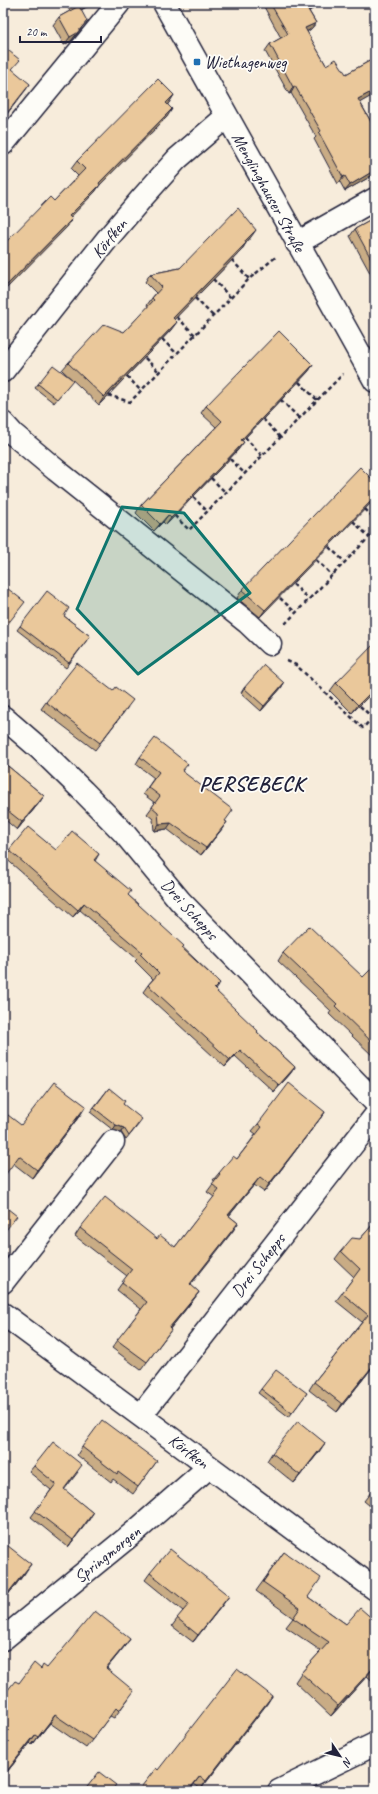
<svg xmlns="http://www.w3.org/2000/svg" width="378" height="1794" font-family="Caveat,sans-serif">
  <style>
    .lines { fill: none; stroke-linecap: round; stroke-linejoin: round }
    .minor-casing { stroke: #22223b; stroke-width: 25 }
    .path { stroke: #22223b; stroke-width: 2.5; stroke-dasharray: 4 3; stroke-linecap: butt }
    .minor { stroke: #fdfcf7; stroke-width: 22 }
    .wall { fill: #c9ac85; stroke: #22223b }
    .shaded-wall { fill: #a48c6c; stroke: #22223b }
    .building { fill: #eac89b; stroke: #22223b }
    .marked { fill: #0f766e; fill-opacity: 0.2; stroke: #0f766e; stroke-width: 3; stroke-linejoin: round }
    .poi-dot { fill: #1f6fb2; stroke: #fdfcf7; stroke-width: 1.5 }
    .labels { text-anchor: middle; stroke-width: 3.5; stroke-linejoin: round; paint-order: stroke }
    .poi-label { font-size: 17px; fill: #22223b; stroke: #fdfcf7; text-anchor: start }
    .street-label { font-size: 17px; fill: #22223b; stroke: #fdfcf7 }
    .district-label { font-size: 21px; font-weight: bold; letter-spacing: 1px; fill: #22223b; stroke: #fdfcf7 }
  </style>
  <rect width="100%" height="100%" fill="#f7ecdb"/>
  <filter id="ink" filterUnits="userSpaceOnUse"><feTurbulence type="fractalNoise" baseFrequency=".025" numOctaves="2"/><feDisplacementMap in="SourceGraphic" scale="8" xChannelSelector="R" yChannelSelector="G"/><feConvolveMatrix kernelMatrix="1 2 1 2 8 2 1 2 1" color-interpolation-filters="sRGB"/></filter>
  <g filter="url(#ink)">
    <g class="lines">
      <defs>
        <path id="minor" d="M164,3L375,381
          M3,144L119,3
          M297,243L375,199
          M3,371L108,238L142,198L177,159L227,116
          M3,423L13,434L56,470L248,623L270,644
          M3,717L40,749L83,791L124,833L180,901L375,1102
          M3,1282L113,1142
          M3,1314L375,1589
          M141,1415L375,1116
          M3,1639L138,1529L209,1467
          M279,1791L375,1744"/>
      </defs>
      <use href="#minor" class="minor-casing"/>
      <path class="path" d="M232,260L249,279
        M213,279L231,298
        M195,298L213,316
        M177,317L195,335
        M162,339L177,354
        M145,358L159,372
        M127,376L141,391
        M299,382L317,400
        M108,395L130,402L249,279L277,256
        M281,400L299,418
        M263,419L280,437
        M245,437L262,456
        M230,459L245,474
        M211,478L226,493
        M193,497L208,512
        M365,509L375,519
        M175,516L189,530L343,374
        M353,521L369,537
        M329,547L345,562
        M316,560L332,575
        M293,584L309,599
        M280,598L296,613
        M285,624L375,531
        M287,661L296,665L363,728L375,715
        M360,706L373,718"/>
      <use href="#minor" class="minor"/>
    </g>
    <path class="wall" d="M65,3H94L81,10V29L71,41L64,45L53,25L59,17L70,11Z
      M254,3H261L256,6Z
      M262,3H324L309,11L316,23L311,29L307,32L326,65L346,74L375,58V94L360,102L375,129V174L345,191L340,182L338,184L314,139L316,137L291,93L289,94L265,51L270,44L281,38Z
      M174,95L168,104L167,117L100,184L95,192L70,217L72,219L67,227L54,201L78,176L71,169L77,161Z
      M375,218V282L350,236L355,229Z
      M251,237L246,243L241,251L174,319L171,330L99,405L62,370L68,363L124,332L148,307L147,305L152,298L156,293L145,282L150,274L180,268Z
      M313,365L308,372L242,441L238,450L166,525L163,522L154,531L136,513L141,505L216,427L201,413L206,406Z
      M38,384H69L54,403L35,388Z
      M375,482L260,617L237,598L242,590Z
      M64,616L90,636L66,668L17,630L20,626Z
      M284,683L281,688L261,711L241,693L244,688Z
      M336,683L375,690L352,713L330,691Z
      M46,702L128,707L95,750L41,709Z
      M140,757L182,771L225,821L222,829L201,855L167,829L154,831L153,819L147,814L155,803L143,794L154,778L136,764Z
      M3,762L44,796L39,803L17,830L3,818Z
      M9,850L99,854L95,861L128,895L220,983L215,990L257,1032L295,1067L290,1074L274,1092L235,1056L225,1067L143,992L148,985L153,979L135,961L137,959L80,910L73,917L4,857Z
      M283,953L363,977L375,965V1058L329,1014L331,1011L278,961Z
      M109,1088L123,1104L139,1124L126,1140L121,1132L113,1130L90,1112Z
      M325,1112L264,1192L254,1185L229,1216L238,1223L190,1285L199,1292L194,1299L170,1329L171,1330L166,1337L141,1370L112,1348L141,1309L117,1290L127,1276L75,1236L80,1228L157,1239L175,1247L214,1197L207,1192L215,1181L213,1180L219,1173L237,1159L256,1134L252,1131L258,1124Z
      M81,1114L32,1178L14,1164L21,1125Z
      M375,1222V1364L337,1412L309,1390L314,1382L362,1322L336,1301L354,1277L335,1259L341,1251L360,1239Z
      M261,1389L307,1393L289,1417L258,1393Z
      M82,1447L157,1461L133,1494L113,1479L111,1482L77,1455Z
      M319,1452L294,1483L267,1461L272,1453Z
      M34,1466L78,1472L64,1490L93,1513L68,1547L31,1517L51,1490L29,1472Z
      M375,1487V1510L364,1501Z
      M3,1542L25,1573L3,1601Z
      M284,1552L308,1597L346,1624L375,1621V1683L367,1676L331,1716L295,1682L301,1673L321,1651L286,1627L293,1618L256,1591Z
      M150,1573L224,1603L193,1642L172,1626L183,1611L145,1580Z
      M130,1639L124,1647L107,1668L129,1698L114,1718L110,1716L86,1748L50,1723L32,1745L30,1743L3,1777V1696L19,1683L41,1669L47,1668Z
      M272,1696L201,1789L194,1784L189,1791H138L158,1770Z"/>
    <path class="shaded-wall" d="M85,3H94L73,14L79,6Z
      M258,3H261L256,6Z
      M316,3H324L303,14L307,8Z
      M87,21L71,41L64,45L70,37Z
      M316,23L311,29L301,35L305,28Z
      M30,84L25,91L3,119V118Z
      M295,86L291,93L289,94L293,87Z
      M375,90V94L354,106L358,99Z
      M174,95L169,103L161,111L166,103Z
      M172,109L167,117L94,191L99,183Z
      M375,170V174L345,191L350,185Z
      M345,176L340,182L338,184L343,177Z
      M100,185L95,192L64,224L69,216Z
      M72,219L67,227L3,292V289Z
      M256,230L251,237L240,249L245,241Z
      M246,243L241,251L168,326L173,318Z
      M177,322L171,330L99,405L104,397Z
      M313,365L308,372L236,447L241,440Z
      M244,442L238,450L166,525L171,518Z
      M375,497V499L260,617L265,610Z
      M168,515L163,522L154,531L160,524Z
      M284,683L281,688L261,711L264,706Z
      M375,688V690L352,713L358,705Z
      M44,796L39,803L17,830L22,822Z
      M227,822L222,829L201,855L206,848Z
      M171,823L167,829L154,831L159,824Z
      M84,903L80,910L73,917L78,910Z
      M240,1050L235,1056L225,1067L230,1060Z
      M295,1067L290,1074L274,1092L279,1085Z
      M86,1106L81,1114L32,1178L37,1170Z
      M325,1112L319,1120L264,1192L269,1184Z
      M116,1125L124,1128L121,1132L113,1130Z
      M260,1177L254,1185L223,1223L228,1215Z
      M238,1223L233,1231L185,1292L190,1284Z
      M199,1292L194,1299L164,1336L169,1328Z
      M375,1363V1364L337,1412L342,1404Z
      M325,1443L319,1452L294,1483L300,1475Z
      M93,1513L89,1520L68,1547L73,1540Z
      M31,1564L25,1573L3,1601L8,1593Z
      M229,1596L224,1603L193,1642L198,1635Z
      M130,1639L124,1647L101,1675L106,1668Z
      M374,1667L367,1676L331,1716L338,1706Z
      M272,1696L267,1704L201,1789L206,1781Z
      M55,1715L50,1723L32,1745L38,1737Z
      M35,1735L30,1743L3,1777V1776Z
      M200,1776L189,1791H188Z"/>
    <path class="building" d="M75,3H85L79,6L87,21L77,33L70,37L59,17L77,7Z
      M270,3H316L307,8L316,23L305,28L326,65L336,59L346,74L375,58V90L358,99L375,129V170L350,185L345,176L343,177L319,133L321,131L295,86L293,87L270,44L288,34Z
      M3,46L20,60L12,69L30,84L3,118Z
      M158,79L174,95L166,103L172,109L99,183L100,185L69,216L72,219L3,289V245L50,197L54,201L85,169L77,161Z
      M238,208L256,230L245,241L246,243L173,318L177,322L104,397L68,363L104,324L124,332L154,300L152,298L162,287L150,274L180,268Z
      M375,218V266L355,229Z
      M279,331L313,365L241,440L244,442L171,518L168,515L160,524L141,505L222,421L206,406Z
      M53,365L73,380L57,399L38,384Z
      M360,467L375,482V497L265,610L242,590Z
      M3,585L25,602L3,630Z
      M47,591L69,608L64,616L90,636L69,663L20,626Z
      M375,643V688L358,705L336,683Z
      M77,663L113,691L116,687L133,700L100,743L46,702Z
      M264,665L284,683L264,706L244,688Z
      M155,738L188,764L182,771L233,810L225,821L227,822L206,848L171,823L159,824L158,812L152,807L160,796L148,787L159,772L140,757Z
      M3,762L44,796L22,822L3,807Z
      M28,827L56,850L72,831L99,854L94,860L131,891L128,895L184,946L182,948L220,983L214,989L258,1031L257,1032L295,1067L279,1085L240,1050L230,1060L148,985L159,973L140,954L142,952L84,903L78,910L9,850Z
      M309,926L363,977L375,965V1045L335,1006L337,1004L283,953Z
      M54,1082L86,1106L37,1170L19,1156L3,1178V1114L4,1112L21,1125Z
      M289,1083L325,1112L269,1184L260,1177L228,1215L238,1223L190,1284L199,1292L169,1328L171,1330L147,1362L117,1340L147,1302L122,1282L132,1269L80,1228L105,1197L157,1239L160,1235L175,1247L219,1190L212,1184L220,1174L219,1173L233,1156L237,1159L262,1127L258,1124Z
      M109,1088L125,1101L123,1104L142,1119L129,1136L124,1128L116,1125L94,1108Z
      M3,1205L17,1216L3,1234Z
      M375,1222V1363L342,1404L314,1382L368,1315L342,1293L360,1269L341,1251L352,1238L360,1239Z
      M3,1365L7,1367L3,1372Z
      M276,1370L307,1393L292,1413L261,1389Z
      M102,1420L157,1461L138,1487L118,1472L117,1474L82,1447Z
      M298,1421L325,1443L300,1475L272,1453Z
      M53,1442L82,1465L64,1489L93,1513L73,1540L35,1511L56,1484L34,1466Z
      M375,1487V1497L370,1493Z
      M3,1542L31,1564L8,1593L3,1590Z
      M170,1549L229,1596L198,1635L177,1618L189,1604L150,1573Z
      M284,1552L321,1578L308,1597L346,1624L360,1608L375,1621V1668L374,1667L338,1706L301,1673L329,1642L293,1618L300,1608L263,1582Z
      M95,1611L130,1639L106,1668L134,1691L119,1711L116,1708L92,1740L55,1715L38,1737L35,1735L3,1776V1696L15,1681L19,1683L34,1663L41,1669L43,1665L47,1668Z
      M237,1669L272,1696L206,1781L200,1776L188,1791H138L156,1768L158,1770Z
      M99,1772L116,1785L111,1791H84Z"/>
  </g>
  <path class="marked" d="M122,507L184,513L250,593L138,674L77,609Z"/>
  <rect class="poi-dot" x="193" y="58" width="8" height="8" rx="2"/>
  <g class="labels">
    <g class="poi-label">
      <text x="205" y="68">Wiethagenweg</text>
    </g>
    <g class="street-label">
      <text transform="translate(269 192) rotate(61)" y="6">Menglinghauser Straße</text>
      <text transform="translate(109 238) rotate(-51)" y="6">Körfken</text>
      <text transform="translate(190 909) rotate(48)" y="6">Drei Schepps</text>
      <text transform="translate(258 1265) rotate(-52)" y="6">Drei Schepps</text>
      <text transform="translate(189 1451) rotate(37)" y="6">Körfken</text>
      <text transform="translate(107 1554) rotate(-39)" y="6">Springmorgen</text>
    </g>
    <g class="district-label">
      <text x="252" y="791">PERSEBECK</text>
    </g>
  </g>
  <rect width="378" height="1794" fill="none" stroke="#fdfcf7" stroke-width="16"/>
  <rect x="8" y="8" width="362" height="1778" fill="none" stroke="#22223b" stroke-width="1.5" filter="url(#ink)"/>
  <g transform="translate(340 1756) rotate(125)" stroke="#fdfcf7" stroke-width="3" paint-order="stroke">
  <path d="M0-3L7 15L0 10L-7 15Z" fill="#22223b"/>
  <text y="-6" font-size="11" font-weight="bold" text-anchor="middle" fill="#22223b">N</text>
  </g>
  <path d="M20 36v6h81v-6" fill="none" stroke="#22223b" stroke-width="2"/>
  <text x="26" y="36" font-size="12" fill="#22223b" stroke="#fdfcf7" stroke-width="3" paint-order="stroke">20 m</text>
</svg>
